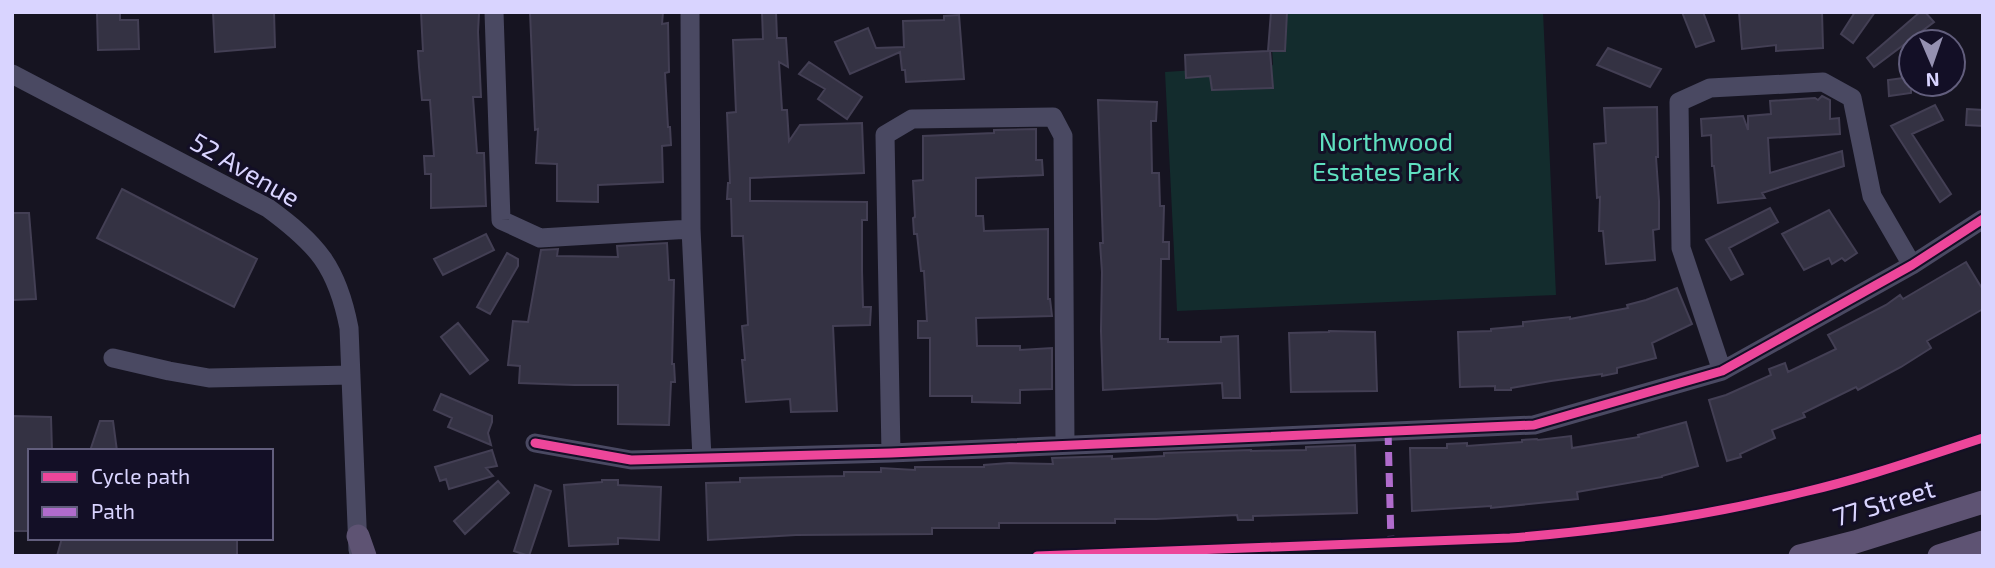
<svg xmlns="http://www.w3.org/2000/svg" width="1995" height="568" font-family="'Exo 2',sans-serif">
  <style>
    .green { fill: #132c2d }
    .building { fill: #343243; stroke: #433f54; stroke-width: 2 }
    .lines { fill: none; stroke-linecap: round; stroke-linejoin: round }
    .minor { stroke: #4a4962; stroke-width: 19 }
    .major { stroke: #5e5373; stroke-width: 23 }
    .quiet { stroke: #b06ccc; stroke-width: 7; stroke-dasharray: 14 7; stroke-linecap: butt }
    .cycleway-casing { stroke: #130f26; stroke-width: 13 }
    .cycleway { stroke: #ed469a; stroke-width: 9 }
    .labels { text-anchor: middle; stroke-width: 6; stroke-linejoin: round; paint-order: stroke }
    .park-label { font-size: 26px; fill: #5fe0c0; stroke: #130f26 }
    .street-label { font-size: 26px; fill: #d9d4ff; stroke: #130f26 }
  </style>
  <rect width="100%" height="100%" fill="#161421"/>
  <path class="green" d="M1270,12H1543L1556,295L1177,311L1165,72L1273,65Z"/>
  <path class="building" d="M97,12H120V20H138L139,49L98,50Z
    M213,12H274L275,47L215,52Z
    M421,12L479,13L478,32L481,97H473L477,153H484L486,206L431,208V174H425L424,156H434L430,100H422L419,67L418,51H423Z
    M530,12H663L662,24L668,23L669,72L665,73L668,127H670L671,145L662,146L663,182L598,185V202L557,201V164L536,163L538,129L535,130Z
    M762,12H776L777,38H786L788,67L779,62L782,110H787L789,141L800,125L862,123L864,173L750,178V201L867,202V220H862V271L863,307H871L870,325L833,326L837,411L791,412L790,399L746,402L742,360H745L742,326L748,325L743,236H732L731,199H727L728,183H730L727,113L736,112L733,40L763,39Z
    M1271,12H1287L1285,51H1270L1273,88L1212,90L1210,76L1186,78L1185,55L1268,51Z
    M1682,12H1703L1714,41L1696,47Z
    M1739,12H1822L1823,48L1776,51V45L1742,49Z
    M1855,12H1875L1853,43L1841,34Z
    M1920,12H1925L1934,22L1874,67L1867,58Z
    M959,15L964,79L906,82L905,70H902L900,52L850,74L835,42L868,28L876,48L904,47L903,21L944,20V16Z
    M1608,48L1661,69L1650,87L1597,65Z
    M809,62L862,97L847,119L818,99L825,89L799,74Z
    M1911,77V93L1889,96L1888,80Z
    M1822,96L1830,100V119L1839,118L1840,134L1768,138L1770,173L1842,151L1844,166L1762,193L1765,198L1718,203L1714,166H1712L1711,135L1702,136L1701,119L1743,116L1748,130V116L1771,114L1770,101L1815,98L1818,100Z
    M1098,100L1157,102L1156,121H1151L1152,173H1159L1160,206H1164L1163,242H1169V259H1161L1160,339H1168V342H1221V337L1238,336L1240,398H1223L1222,383L1103,390L1101,331L1102,272L1100,243H1103Z
    M1935,105L1943,120L1912,134L1951,194L1940,202L1891,126Z
    M1657,107L1658,157H1656L1659,201V229L1653,230L1655,260L1606,264L1603,231H1599L1600,197L1597,198L1594,144L1606,143L1604,108Z
    M1967,109L1983,110V126L1966,125Z
    M1036,129V160H1042L1043,175L976,178V216H983L984,231L1048,229V299H1050L1052,316L976,318L977,346H1020V350L1052,348V389L1020,390V403L972,402V396H930V338H918V321H927L924,271H921L917,234H914L913,218L915,217L913,181L923,180V136L994,133V130Z
    M122,189L257,259L234,307L97,238Z
    M1770,208L1778,222L1729,248L1743,274L1731,280L1706,240Z
    M1829,210L1857,253L1845,261L1842,258L1832,264L1829,258L1804,270L1782,234Z
    M12,213H29L36,299L12,300Z
    M486,234L494,250L443,275L434,259Z
    M667,243L669,280H674L672,364H674L675,382H671L669,425L618,424V385H574L519,383L520,366L508,365L513,321L528,322L541,250L558,249L557,256L618,257L617,246Z
    M507,253L518,259V266L490,314L477,307Z
    M1966,262L1983,290V309L1927,341L1931,348L1901,367L1858,390L1856,387L1803,413L1805,417L1772,430L1775,438L1740,454L1741,457L1727,461L1709,400L1726,395L1771,375L1769,369L1785,363L1788,372L1836,349L1828,335L1886,305L1900,295L1903,299Z
    M1677,288L1692,324L1652,343L1656,358L1617,368V373L1602,376V374L1551,381L1511,388V390H1495V386L1460,387L1458,332L1491,331V329L1523,326V322L1570,317V319L1628,308L1627,305L1646,300Z
    M458,323L488,360L470,374L441,337Z
    M1329,331L1375,332L1377,391L1291,392L1289,333L1329,332Z
    M441,394L492,416V422L488,433L491,445L448,427L452,418L434,410Z
    M12,416L51,417L52,451H30V531H12Z
    M100,421H113L117,451H90Z
    M1686,422L1698,466L1662,476V477L1577,492L1578,499L1491,508V506L1412,511L1410,448H1447V444L1467,443V446L1522,442V440L1537,439L1538,440L1571,436L1572,448L1639,437L1638,435Z
    M1355,445L1357,513L1253,516V520H1238L1237,515L1156,519H1115V523H999V528H932V534L796,535L708,540L706,483L740,482V478L844,476V472H881V468L915,470V467H984V465L1009,463L1053,464L1052,458L1112,456V459L1164,456V453L1251,450V451L1306,450V447Z
    M492,450L497,466L486,468L493,476L449,489L446,479L440,481L435,467Z
    M602,480H618V485L661,487L659,540L618,538V544L569,546L564,485L602,482Z
    M498,481L509,493L465,534L454,521Z
    M535,485L551,491L529,556L514,551Z
    M62,538H237V556H57Z"/>
  <g class="lines">
    <path class="minor" d="M494,12L501,220L540,238L691,229
      M690,12L691,229L702,458
      M12,74L268,208C317,244 337,266 349,328L358,550
      M113,358L169,371L209,378L351,375
      M1722,371L1681,248L1679,102L1710,88L1823,82L1852,98L1872,196L1912,265
      M535,443L631,460L891,453L1534,425L1722,371L1912,265L1983,219
      M891,453L885,135L912,119L1053,117L1063,136L1065,445"/>
    <path class="major" d="M358,536L365,556
      M1800,556L1855,542L1983,502
      M1939,556L1983,542"/>
    <path class="quiet" d="M1388,431L1391,542"/>
    <defs>
      <path id="cycleway" d="M535,443L631,460L891,453L1534,425L1722,371L1912,265L1983,219
        M1037,556L1510,538C1610,530 1707,516 1804,492C1865,478 1924,457 1983,438"/>
    </defs>
    <use href="#cycleway" class="cycleway-casing"/>
    <use href="#cycleway" class="cycleway"/>
  </g>
  <g class="labels">
    <g class="park-label">
      <text x="1386" y="151">Northwood<tspan x="1386" dy="30">Estates Park</tspan></text>
    </g>
    <g class="street-label">
      <text transform="translate(245 170) rotate(30)" y="9">52 Avenue</text>
      <text transform="translate(1884 503) rotate(-17)" y="9">77 Street</text>
    </g>
  </g>
  <rect width="1995" height="568" fill="none" stroke="#d9d4ff" stroke-width="28"/>
  <rect x="28" y="449" width="245" height="91" fill="#130f26" stroke="#625e7d" stroke-width="2"/>
  <rect x="42" y="472" width="35" height="10" fill="#ed469a" stroke="#625e7d" stroke-width="2"/>
  <text x="91" y="484" font-size="21" fill="#d9d4ff">Cycle path</text>
  <rect x="42" y="507" width="35" height="10" fill="#b06ccc" stroke="#625e7d" stroke-width="2"/>
  <text x="91" y="519" font-size="21" fill="#d9d4ff">Path</text>
  <g transform="translate(1932 63) rotate(178)"><circle r="33" fill="#130f26" stroke="#625e7d" stroke-width="2"/>
  <path d="M0-5L12 26L0 18L-12 26Z" fill="#9591b1"/>
  <text y="-10" font-size="19" font-weight="bold" text-anchor="middle" fill="#d9d4ff">N</text>
  </g>
</svg>
